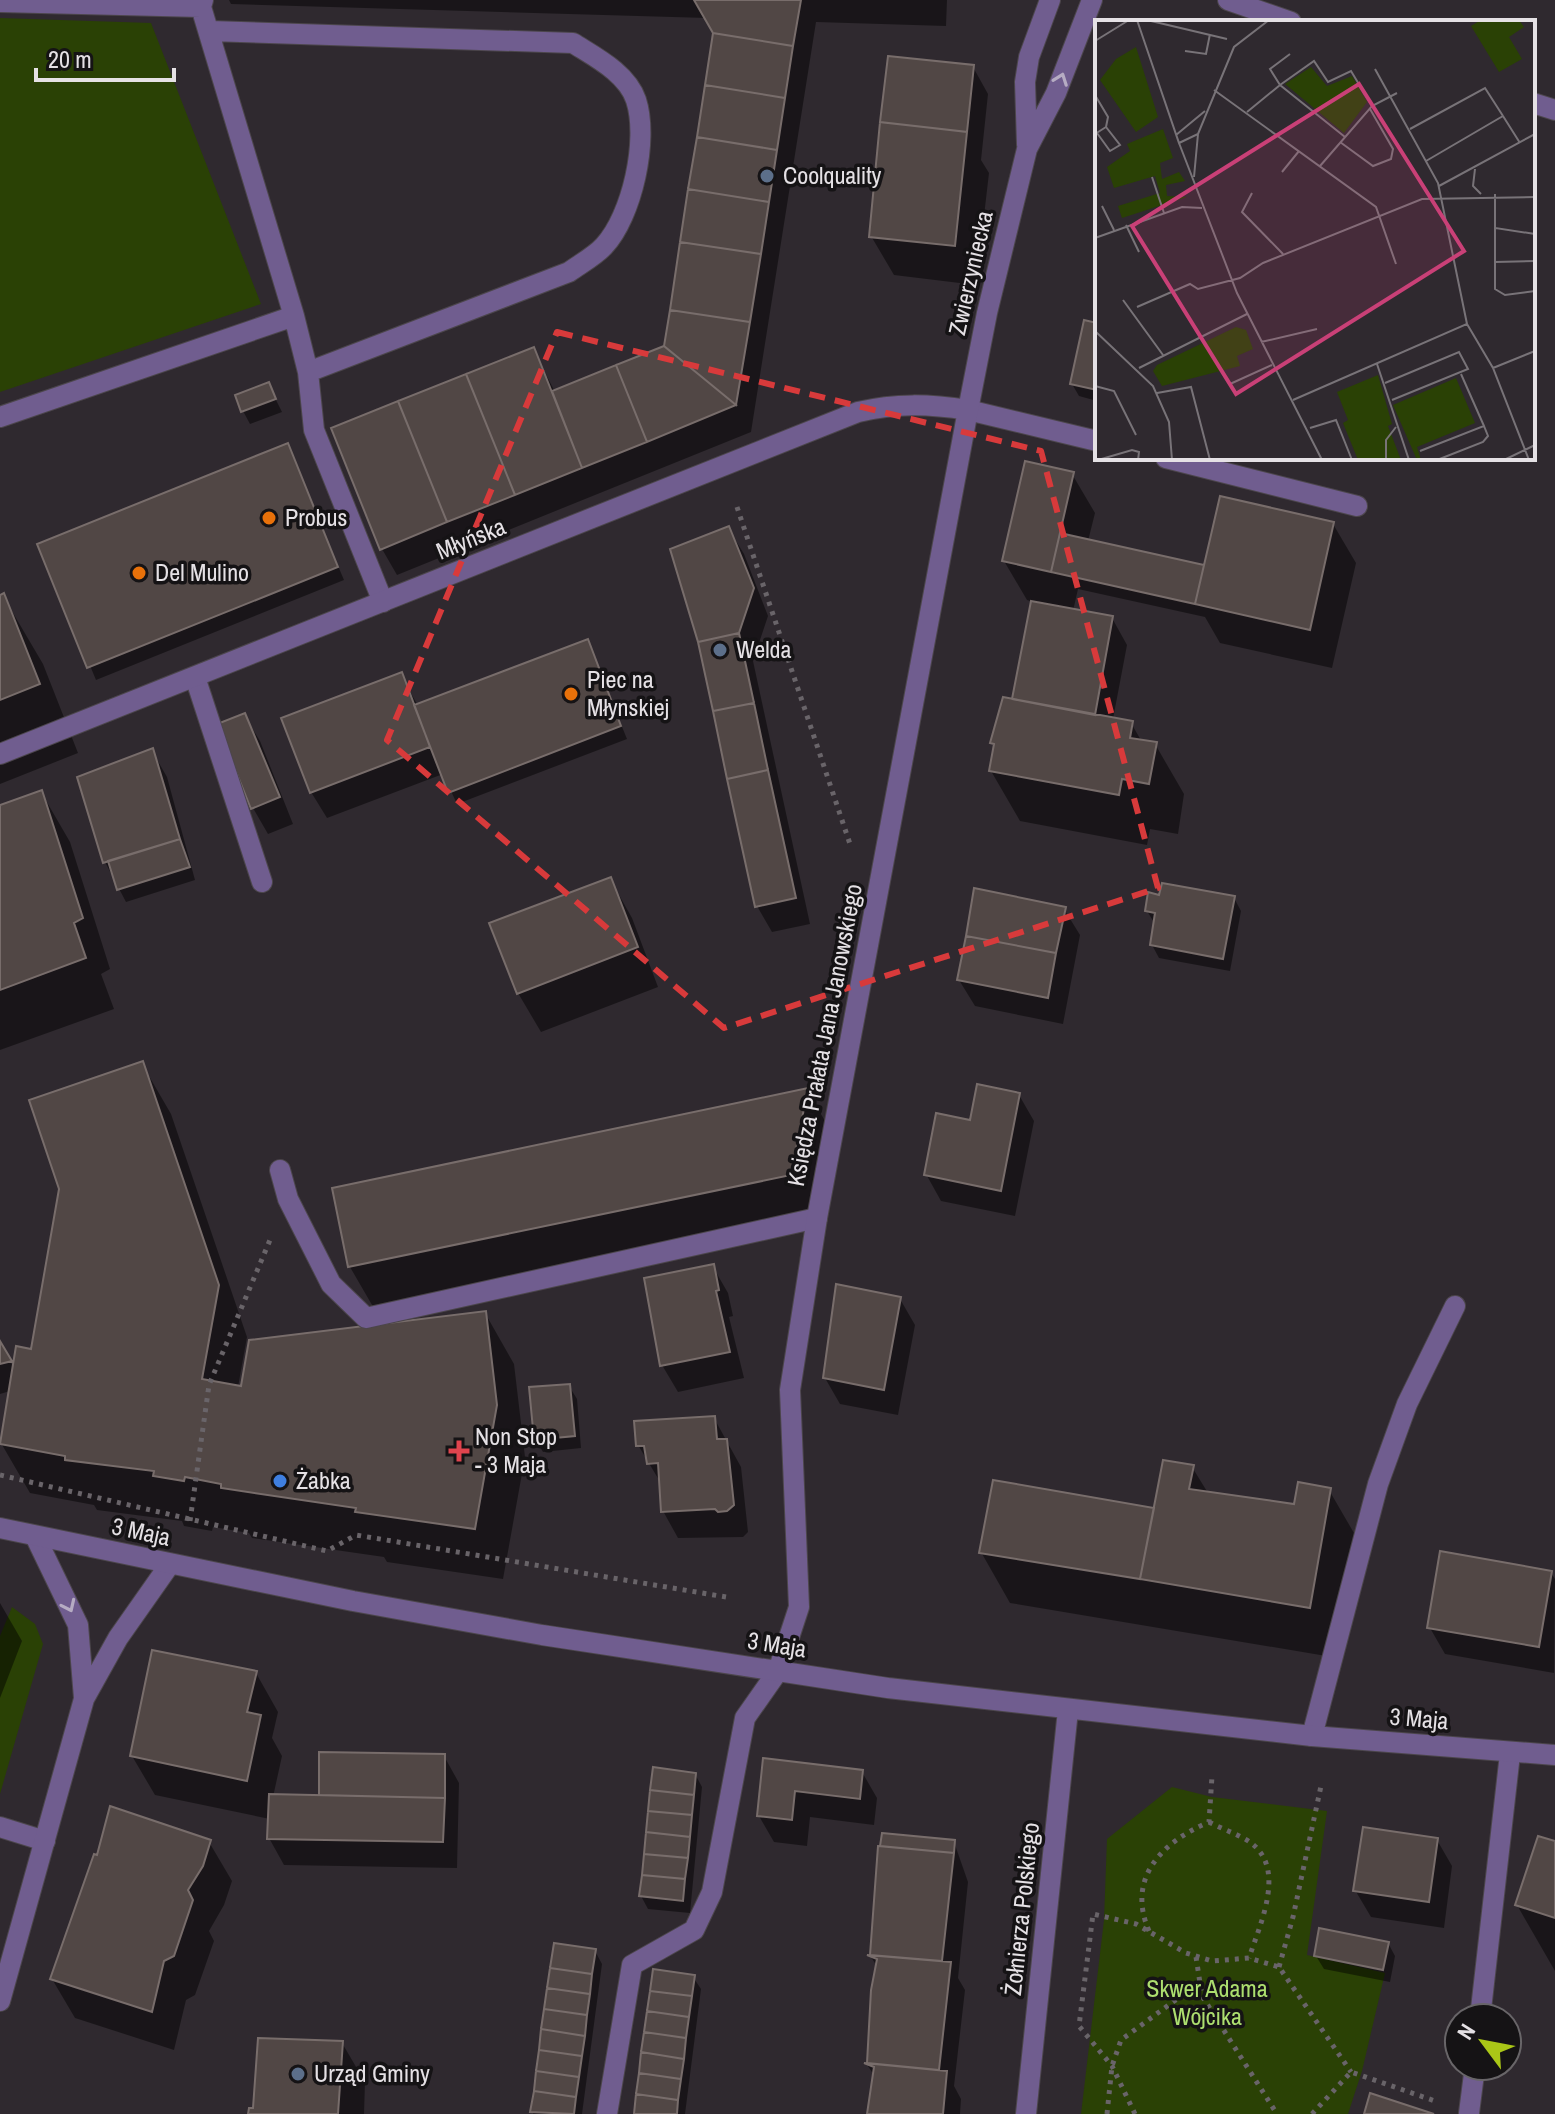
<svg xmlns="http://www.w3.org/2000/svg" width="1555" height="2114" font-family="'Archivo Narrow',sans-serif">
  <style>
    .green { fill: #2a4105 }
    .shadow { fill: #0007 }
    .building { fill: #514745; stroke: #786d6b; stroke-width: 2 }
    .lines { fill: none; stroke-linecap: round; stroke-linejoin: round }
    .service-casing { stroke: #4c464c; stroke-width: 22 }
    .minor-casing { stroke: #4c464c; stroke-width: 22 }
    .tertiary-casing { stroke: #4c464c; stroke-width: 22 }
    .path { stroke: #696469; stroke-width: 5; stroke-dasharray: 4 6; stroke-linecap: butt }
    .service { stroke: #705d8f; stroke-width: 20 }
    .minor { stroke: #705d8f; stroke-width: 20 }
    .tertiary { stroke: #705d8f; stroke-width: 20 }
    .oneway { stroke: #b6acc3 }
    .marked { fill: none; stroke: #d83a3b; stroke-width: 6; stroke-dasharray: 16 10; stroke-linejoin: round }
    .service-dot { fill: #5c6f8a; stroke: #151315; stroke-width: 3 }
    .food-dot { fill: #e8710a; stroke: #151315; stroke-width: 3 }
    .health-dot { fill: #e0444e; stroke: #151315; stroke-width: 3 }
    .shop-dot { fill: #3f7fe0; stroke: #151315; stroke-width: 3 }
    .labels { text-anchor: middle; stroke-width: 7; stroke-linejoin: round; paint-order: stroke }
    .poi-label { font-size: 24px; fill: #e5e1e5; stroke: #151315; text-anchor: start }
    .street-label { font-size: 24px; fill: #e5e1e5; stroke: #151315 }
    .park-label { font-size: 24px; fill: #addf6f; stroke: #151315 }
    .inset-road { fill: none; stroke: #787378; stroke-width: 2 }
    .view { fill: #c94077; fill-opacity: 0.15; stroke: #c94077; stroke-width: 4 }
    .inset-edge { fill: none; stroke: #e5e1e5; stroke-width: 4 }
  </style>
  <rect width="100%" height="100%" fill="#2f292f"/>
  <path class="green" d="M0,18L151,23L261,304L0,392Z
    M12,1607L35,1624L43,1644L0,1794V1636Z
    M1172,1787L1212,1797L1327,1811L1307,1955L1385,1973L1362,2071L1348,2114H1081L1104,1920L1107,1839Z"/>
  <path class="shadow" d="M229,0H947L946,26L816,22L751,432L397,575L382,549L533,349L555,392L666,347L715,32L707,18L231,4Z
    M973,67L988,94L981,160L989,173L976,285L894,275L871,236Z
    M1097,326V401L1079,396L1072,384Z
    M268,384L282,412L250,424L243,411Z
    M287,446L344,580L96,680L40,545Z
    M1072,474L1095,513L1088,541L1206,568L1333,524L1356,563L1332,668L1220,643L1205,617L1078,589L1073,611L1112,618L1127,645L1113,719L1131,723L1142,742L1155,744L1184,794L1178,834L1150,829L1147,845L1020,821L991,771L995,747L992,742L1016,702L1033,602L1027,600L1004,561Z
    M728,528L744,554L768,616L753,661L810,924L772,932L757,906Z
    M3,596L43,664L78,753L0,784V597Z
    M587,641L627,739L457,804L443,774L327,818L311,792L401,675L418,706Z
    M244,715L260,741L293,824L268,834L253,808Z
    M152,751L167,777L195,880L126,902L105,862Z
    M41,792L70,842L110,969L101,974L114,1009L0,1050V807Z
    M610,879L632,918L658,987L541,1032L518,993Z
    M1234,898L1241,911L1230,971L1159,958L1152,945L1155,924L1147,911Z
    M1064,909L1080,935L1063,1024L975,1006L959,980Z
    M142,1064L171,1114L247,1337L238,1387L485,1313L514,1364L525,1457L503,1579L387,1562L384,1557L252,1538L249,1533L213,1527L212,1531L184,1526L182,1521L97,1510L94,1505L30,1493L1,1443L10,1391L0,1394V1345L14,1368L32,1351Z
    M807,1090L836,1140L820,1226L379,1317L350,1267L334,1189Z
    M1019,1095L1034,1121L1015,1216L941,1201L926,1174L971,1122Z
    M713,1267L728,1293L733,1316L729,1317L744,1378L678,1392L662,1365Z
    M900,1299L915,1325L898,1415L840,1404L825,1378Z
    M569,1386L577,1399L581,1448L543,1452L536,1440Z
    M714,1418L741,1467L748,1532L743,1537L678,1538L663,1511L662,1485L638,1445Z
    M1192,1467L1208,1493L1295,1507L1329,1490L1358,1540L1338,1658L1010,1603L981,1552L1155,1510Z
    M1551,1573L1555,1579L1554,1673L1445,1654L1430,1628Z
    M0,1603L22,1641L0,1698Z
    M256,1673L278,1712L272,1738L282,1756L273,1797H320L321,1754L444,1756L459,1783L457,1868L284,1865L269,1838L270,1819L155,1795L132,1756Z
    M765,1760L862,1772L877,1798L874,1825L810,1817L807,1846L774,1842L759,1816Z
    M695,1774L702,1787L690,1913L648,1909L641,1896Z
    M1437,1840L1452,1866L1444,1928L1371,1917L1355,1890Z
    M209,1842L232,1881L224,1905L209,1931L214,1941L195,1995L186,2000L174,2050L75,2018L52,1979Z
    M954,1842L968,1882L958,1978L965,1990L954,2086L961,2099L960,2114H871L875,2077L868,2066L878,1968L871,1957L882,1846Z
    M1555,1843V1971L1517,1905Z
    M1388,1943L1395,1956L1390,1982L1324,1969L1316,1956Z
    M555,1945L595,1951L602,1964L582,2114H533Z
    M693,1977L701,1989L685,2114H635Z
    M342,2043L365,2082L364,2114H250Z"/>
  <path class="building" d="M694,0H801L793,46L713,33Z
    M713,33L793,46L785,98L705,85Z
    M888,56L974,65L967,132L880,122Z
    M705,85L785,98L777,150L697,137Z
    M880,122L967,132L955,246L869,237Z
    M697,137L777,150L769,202L688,189Z
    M688,189L769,202L761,254L680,242Z
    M680,242L761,254L750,322L670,310Z
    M670,310L750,322L736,405L664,346Z
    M1084,320L1097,323V390L1070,384Z
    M664,346L736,405L647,442L616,365Z
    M534,347L582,468L515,495L466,374Z
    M616,365L647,442L582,468L552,391Z
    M466,374L515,495L447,522L398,401Z
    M269,382L276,399L241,412L235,395Z
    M398,401L447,522L380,550L331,428Z
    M288,443L338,567L87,668L37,544Z
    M1025,461L1074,472L1051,572L1002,561Z
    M1220,496L1334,522L1310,630L1195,604Z
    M729,526L754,588L739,633L698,642L670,549Z
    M1060,533L1204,565L1195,604L1051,572Z
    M4,593L40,684L0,700V595Z
    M1031,601L1113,616L1095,715L1012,699Z
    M739,633L754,703L713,711L698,642Z
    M588,639L621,726L448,793L414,705Z
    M402,672L430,747L310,793L281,718Z
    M1003,697L1133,721L1130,738L1157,742L1149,784L1122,779L1119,795L989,771L994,744L990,743Z
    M754,703L768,770L727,779L713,711Z
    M245,713L280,797L251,809L217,724Z
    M153,748L180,839L103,863L77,777Z
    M768,770L796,898L755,907L727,779Z
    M42,790L83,918L74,923L86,958L0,990V805Z
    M180,839L190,867L117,890L108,861Z
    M611,877L638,947L517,994L489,923Z
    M1162,883L1235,896L1223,959L1150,945L1155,913L1145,911L1148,892L1159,895Z
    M974,888L1066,907L1056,953L966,936Z
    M966,936L1056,953L1048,998L957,980Z
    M143,1061L219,1285L202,1379L241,1386L249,1340L486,1311L497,1405L475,1529L355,1512L356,1508L221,1488V1484L185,1477L184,1481L153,1476L154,1471L65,1460V1456L0,1444L16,1346L31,1349L59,1189L29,1100Z
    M977,1084L1020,1093L1001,1191L924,1175L936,1113L970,1120Z
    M808,1088L791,1175L348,1267L332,1188Z
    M714,1264L719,1290L716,1291L730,1352L660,1366L644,1278Z
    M836,1284L901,1297L884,1390L823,1378Z
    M0,1341L12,1361L0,1364Z
    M570,1384L575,1436L534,1440L529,1387Z
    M715,1416L717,1439H727L734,1505L727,1511L718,1512L715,1509L661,1512L658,1463L647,1464L644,1446H636L634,1421Z
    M1163,1460L1194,1465L1189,1489L1294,1504L1298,1482L1331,1488L1310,1608L1140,1579Z
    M993,1480L1154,1508L1140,1579L979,1553Z
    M1440,1551L1552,1571L1539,1647L1427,1628Z
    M152,1650L257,1671L247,1712L261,1715L247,1781L130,1756Z
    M319,1752L445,1754V1798L319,1795Z
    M763,1758L863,1770L860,1799L795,1791L792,1820L757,1816Z
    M653,1767L696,1773L694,1795L650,1790Z
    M650,1790L694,1795L692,1815L648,1811Z
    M269,1794L445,1798L443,1842L267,1839Z
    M110,1806L211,1840L203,1866L188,1890L193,1900L174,1956L164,1961L152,2012L50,1979L94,1854L97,1855Z
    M648,1811L692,1815L690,1837L646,1832Z
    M1363,1827L1438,1838L1429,1902L1353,1891Z
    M646,1832L690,1837L688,1858L644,1854Z
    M882,1833L955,1840L954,1853L880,1846Z
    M1538,1836L1555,1841V1918L1515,1905Z
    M878,1846L954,1853L942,1961L870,1955Z
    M644,1854L688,1858L685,1879L642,1875Z
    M642,1875L685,1879L683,1901L639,1896Z
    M1319,1928L1389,1942L1383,1970L1314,1956Z
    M554,1943L596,1949L592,1974L550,1968Z
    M867,1955L951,1962L939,2070L867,2063L871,1990L877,1959Z
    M550,1968L592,1974L590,1994L547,1988Z
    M653,1969L695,1975L692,1996L650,1991Z
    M547,1988L590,1994L587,2015L544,2009Z
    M650,1991L692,1996L689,2017L647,2011Z
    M544,2009L587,2015L585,2036L541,2029Z
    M647,2011L689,2017L686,2038L644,2032Z
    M541,2029L585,2036L582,2056L539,2050Z
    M644,2032L686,2038L684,2059L641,2052Z
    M258,2038L343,2041L338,2114H248L249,2108H253Z
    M539,2050L582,2056L579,2077L536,2071Z
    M641,2052L684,2059L681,2079L639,2073Z
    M864,2063L947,2071L943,2114H867L874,2067Z
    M536,2071L579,2077L576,2097L534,2091Z
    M639,2073L681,2079L678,2100L636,2094Z
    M534,2091L576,2097L574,2114L530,2112Z
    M1370,2093L1434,2114H1364Z
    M636,2094L678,2100L677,2114H634Z"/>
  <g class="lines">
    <defs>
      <path id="service" d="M203,0L201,7L294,316L308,372L314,430L383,602
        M0,2L201,7
        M210,31L573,43C595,57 627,73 636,100C649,140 632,216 604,246C595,256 580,264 569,272L308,372
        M968,410L1097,441
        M0,417L294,316
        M1166,458L1357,506
        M195,677L262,882
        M280,1170L288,1199L331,1284L366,1318L817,1218
        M1312,1736L1378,1484L1407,1404L1455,1306
        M0,1827L45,1841
        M1480,2018L1510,1754
        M1469,2113L1475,2066
        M607,2114L632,1965L694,1930L712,1892L745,1718L778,1671"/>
      <path id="minor" d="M1228,0L1291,22
        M1533,103L1555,110
        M35,1536L78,1625L84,1698
        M0,2001L84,1699L118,1638L170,1564"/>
      <path id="tertiary" d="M1027,145L1025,82L1029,57L1050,0
        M0,754L858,412C896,403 929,404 968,410
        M0,1528L353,1601L542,1635L888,1688L1312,1736L1555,1755
        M778,1671L799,1607L790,1390L817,1218L968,410L987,313L1027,149L1056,93L1092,0
        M1026,2114L1068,1710"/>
    </defs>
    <use href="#service" class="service-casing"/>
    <use href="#minor" class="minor-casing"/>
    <use href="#tertiary" class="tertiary-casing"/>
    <path class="path" d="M737,507L851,847
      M0,1475L327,1551L356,1535L726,1597
      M190,1521L209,1385L270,1240
      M1209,1822C1220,1828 1232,1832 1243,1838C1290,1862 1261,1921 1249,1958
      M1149,1931C1126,1878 1162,1842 1209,1822L1212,1776
      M1196,1957L1202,1996L1277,2114
      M1279,1967L1293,1917L1321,1786
      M1107,2114L1112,2066L1121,2040L1200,1982
      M1135,2114L1112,2066L1079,2026L1093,1914L1136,1924L1186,1953L1212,1961L1249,1958L1279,1967L1351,2072
      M1312,2114L1351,2072L1435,2101"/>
    <use href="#service" class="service"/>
    <use href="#minor" class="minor"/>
    <use href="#tertiary" class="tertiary"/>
  </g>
  <defs><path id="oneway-chevron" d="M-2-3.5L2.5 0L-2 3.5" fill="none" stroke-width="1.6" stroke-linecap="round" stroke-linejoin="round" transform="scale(2)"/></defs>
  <g class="oneway">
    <use href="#oneway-chevron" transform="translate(1061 79) rotate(-70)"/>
    <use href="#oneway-chevron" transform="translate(69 1606) rotate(65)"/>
  </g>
  <path class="marked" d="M557,332L1041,451L1158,888L724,1028L387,740Z"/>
  <g class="service-dot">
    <circle cx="767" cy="176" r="8"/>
    <circle cx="720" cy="650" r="8"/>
    <circle cx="298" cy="2074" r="8"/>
  </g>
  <g class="food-dot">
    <circle cx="269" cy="518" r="8"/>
    <circle cx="139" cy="573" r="8"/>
    <circle cx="571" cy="694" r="8"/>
  </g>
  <path class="health-dot" d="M455 1439h8v8h8v8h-8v8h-8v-8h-8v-8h8z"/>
  <circle class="shop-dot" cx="280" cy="1481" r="8"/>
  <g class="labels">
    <g class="poi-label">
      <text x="783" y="184">Coolquality</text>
      <text x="285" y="526">Probus</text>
      <text x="155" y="581">Del Mulino</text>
      <text x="736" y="658">Welda</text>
      <text x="587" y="688">Piec na<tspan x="587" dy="28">Młynskiej</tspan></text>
      <text x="475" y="1445">Non Stop<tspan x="475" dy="28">- 3 Maja</tspan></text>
      <text x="296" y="1489">Żabka</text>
      <text x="314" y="2082">Urząd Gminy</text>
    </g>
    <g class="street-label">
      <text transform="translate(971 273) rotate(-77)" y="8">Zwierzyniecka</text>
      <text transform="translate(471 539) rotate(-22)" y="8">Młyńska</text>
      <text transform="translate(825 1035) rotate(-79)" y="8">Księdza Prałata Jana Janowskiego</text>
      <text transform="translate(141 1532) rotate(12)" y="8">3 Maja</text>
      <text transform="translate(777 1645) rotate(9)" y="8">3 Maja</text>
      <text transform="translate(1419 1719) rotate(5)" y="8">3 Maja</text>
      <text transform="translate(1022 1909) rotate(-84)" y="8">Żołnierza Polskiego</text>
    </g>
    <g class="park-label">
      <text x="1207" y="1997">Skwer Adama<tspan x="1207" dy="28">Wójcika</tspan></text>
    </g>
  </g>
  <g transform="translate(1095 20)">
    <rect width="440" height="440" fill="#2f292f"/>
    <path d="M386,0H424L429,7L414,17L427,39L404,52L376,6ZM41,27L63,97L41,112L5,60L21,39ZM216,47L232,66L257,56L272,82L249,113L190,64ZM68,109L78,138L65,143L67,159L84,152L90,161L71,165L72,176L92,177L27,198L23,186L65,173L60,156L19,168L12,147L35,131L32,124ZM141,307L151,310L158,329L142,336L145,346L67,366L58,351L62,345ZM283,355L297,404L293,406L306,440H263L248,403L253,400L242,372ZM361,358L380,403L322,427L326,440H322L298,385Z" fill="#2a4105"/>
    <path class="inset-road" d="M42,0L84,123L103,114L139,27L174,0M56,1L132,19M0,21L34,0M90,31L111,34L115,14M119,70L281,187L301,244M0,75L13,97L11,107M152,92L185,65L175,49L195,34M315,109L390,68L408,96M0,114L11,107L25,125L15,131L2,113M81,115L110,91M250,117L185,65L219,41L233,62L256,51L277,86M245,122L278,146L296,139L298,129L275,89M84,123L142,273L227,440M331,141L408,96L425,123M225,146L277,86L302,73M380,149L378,166L386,174M187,152L204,131M57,157L69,193M99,157L103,114M344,166L440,114M157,173L147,192L188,234M400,174V208L440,214M7,186L19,210M31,205L44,232M400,208V269L410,275L440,271M0,218L87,187L107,188M400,242L440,241M28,280L68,335M42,287L95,264L103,269L145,258L168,243L327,179L440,177M372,304L398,348L434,440M0,311L58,366L74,402L77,440M166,322L222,309M282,344L314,440M44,348L152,294M398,348L440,331M290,363L364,332L373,349L297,380M135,364L177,345M0,366L19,371L41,415M62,373L96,367L115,440M198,380L372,304L343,163L280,49M215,408L241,400L257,440M325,431L389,406L366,354M3,440L37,430L44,432L43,440M291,440V420L301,407M342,440L388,422L393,416L389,406M409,440L440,425"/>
    <path class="view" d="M264,64L369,231L141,374L37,206Z"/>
    <rect width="440" height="440" class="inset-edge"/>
  </g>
  <g transform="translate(1483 2042) rotate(302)"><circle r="38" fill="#151315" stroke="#686568" stroke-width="2"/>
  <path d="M0-6L14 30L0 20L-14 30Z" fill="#aac717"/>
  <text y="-12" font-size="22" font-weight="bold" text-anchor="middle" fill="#e5e1e5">N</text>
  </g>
  <path d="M36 68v12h138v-12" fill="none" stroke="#e5e1e5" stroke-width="4"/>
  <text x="48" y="68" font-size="24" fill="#e5e1e5" stroke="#151315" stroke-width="6" paint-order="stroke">20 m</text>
</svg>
